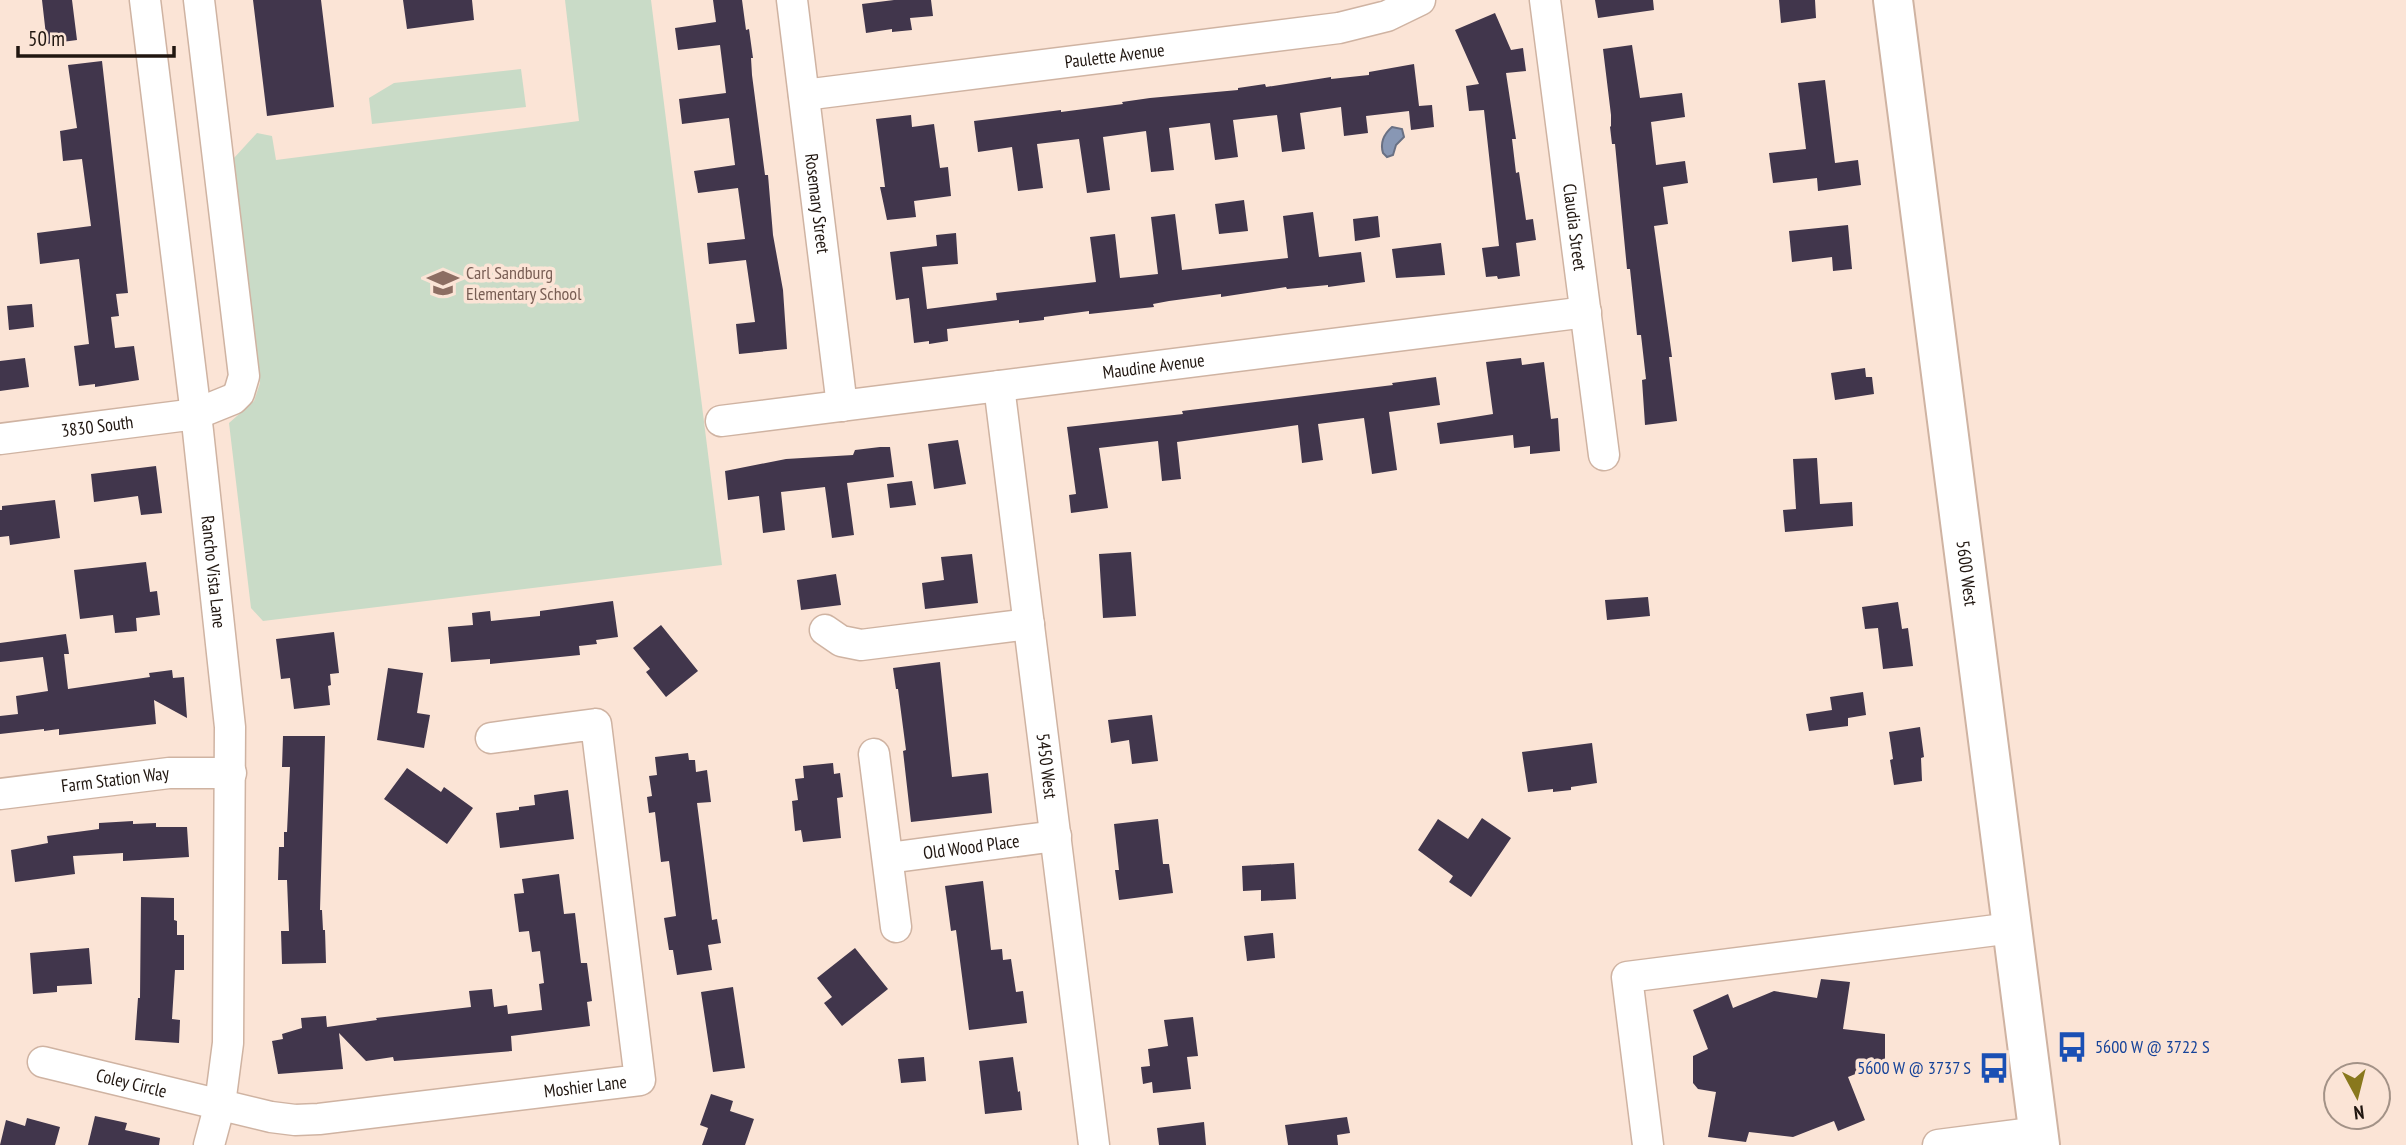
<svg xmlns="http://www.w3.org/2000/svg" width="2406" height="1145" font-family="'PT Sans Narrow',sans-serif">
  <style>
    .green { fill: #c9dbc7 }
    .water { fill: #8897b4; stroke: #697083; stroke-width: 2 }
    .building { fill: #41364c }
    .lines { fill: none; stroke-linecap: round; stroke-linejoin: round }
    .minor-casing { stroke: #cfb3a2; stroke-width: 33 }
    .major-casing { stroke: #cfb3a2; stroke-width: 42 }
    .minor { stroke: #fff; stroke-width: 30 }
    .major { stroke: #fff; stroke-width: 38 }
    .labels { text-anchor: middle; stroke-width: 7; stroke-linejoin: round; paint-order: stroke }
    .street-label { font-size: 18px; fill: #201610; stroke: #fbe4d6 }
    .education-label { font-size: 18px; fill: #785e54; stroke: #fbe4d6; text-anchor: start }
    .transit-label { font-size: 18px; fill: #164399; stroke: #fbe4d6; text-anchor: start }
  </style>
  <rect width="100%" height="100%" fill="#fbe4d6"/>
  <path class="green" d="M565,0H651L722,565L263,621L251,608L229,423L254,401L260,383L234,158L257,133L272,136L276,160L579,121Z
    M521,69L526,107L372,124L369,98L394,83Z"/>
  <path class="water" d="M1392,127L1402,129L1404,137L1396,145L1393,155L1387,157L1383,153C1380,143 1384,134 1392,127Z"/>
  <path class="building" d="M42,0H72L77,40L47,44Z
    M253,0H321L334,107L267,116Z
    M403,0H472L474,20L407,29Z
    M713,0H742L746,30L749,29L753,58H751L752,75L765,175H768L773,235L783,290L787,349L739,354L736,324L755,322L746,260L709,264L707,243L745,239L738,188L698,193L694,171L735,165L729,118L682,124L679,99L726,93L720,45L678,50L675,28L716,22Z
    M894,0H931L933,16L910,18L912,30L892,32V29L866,33L862,4Z
    M1595,0H1653L1654,10L1598,18Z
    M1779,0H1815L1816,18L1781,23Z
    M1495,13L1511,50L1523,48L1526,71L1506,73L1516,139H1512L1516,173L1519,172L1526,220L1533,219L1536,240L1516,243L1520,276L1498,279L1497,276L1486,277L1482,248L1499,246L1484,110L1469,111L1466,86L1479,84L1455,30Z
    M1632,45L1640,98L1682,93L1685,117L1651,122L1656,165L1685,161L1688,183L1663,187L1668,224L1654,226L1672,357H1669L1677,421L1645,425L1642,380L1646,379L1641,335H1637L1630,269H1627L1615,144H1612L1610,127L1611,126V115L1603,49Z
    M102,61L128,293L116,294L119,316L111,317L115,348L134,346L139,380L95,387V384L79,386L74,346L89,344L79,259L40,264L37,233L91,226L82,159L63,161L60,131L77,128L68,65Z
    M1414,64L1419,106L1432,105L1434,127L1411,130L1409,111L1366,116L1368,133L1344,136L1341,107L1300,113L1305,149L1282,152L1277,115L1233,120L1238,157L1215,160L1210,123L1169,128L1174,170L1151,172L1146,131L1103,137L1110,190L1087,193L1079,139L1037,144L1043,188L1018,191L1012,147L978,152L974,121L1061,110V112L1123,104L1122,102L1150,98L1238,90V88L1265,84L1266,87L1331,77V79L1369,75V72Z
    M1825,80L1835,163L1858,160L1861,185L1818,191L1817,178L1773,183L1769,153L1806,149L1798,83Z
    M911,115L912,127L934,124L940,168L948,167L951,196L914,201L916,217L887,220L880,187H885L876,119Z
    M1244,200L1248,231L1219,234L1215,204Z
    M1313,212L1319,257L1361,252L1365,282L1328,287V285L1287,289L1286,287L1221,297V294L1169,301L1153,304L1154,307L1089,314V311L1044,317V320L1019,323V320L947,329L948,341L929,344V341L914,343L909,298L896,300L890,252L937,246L936,235L956,233L958,264L922,267L927,309L997,300L996,293L1096,282L1090,237L1115,234L1120,278L1158,274L1151,217L1175,214L1182,270L1288,258L1283,216Z
    M1378,216L1380,237L1355,241L1353,219Z
    M1848,225L1852,269L1833,271L1832,257L1792,262L1789,231Z
    M1441,243L1445,275L1396,278L1392,249Z
    M32,304L34,327L9,330L7,306Z
    M25,358L29,387L0,391V361Z
    M1521,358L1522,365L1544,362L1551,419L1558,418L1560,451L1530,454V446L1514,448L1513,435L1440,444L1437,423L1493,414L1486,362Z
    M1865,368L1866,377H1872L1874,394L1835,400L1831,373Z
    M1436,377L1440,405L1389,412L1397,470L1372,474L1364,418L1318,424L1323,460L1302,463L1298,425L1177,442L1181,479L1162,481L1158,441L1099,448L1108,508L1071,513L1069,495L1076,494L1067,427L1183,414L1182,411L1393,385L1392,383L1407,381Z
    M958,440L966,484L934,489L928,444Z
    M880,447H890L894,477L847,483L854,535L832,538L825,487L781,492L785,530L763,533L759,496L728,500L725,471L786,459L853,455L855,450Z
    M1817,458L1820,504L1852,502L1853,526L1785,532L1783,510L1796,509L1793,459Z
    M156,466L162,513L141,515L138,496L94,502L91,474Z
    M912,481L916,505L890,508L887,484Z
    M55,500L60,538L10,545L9,536L0,537V510H2V506Z
    M1131,552L1136,616L1103,618L1099,554Z
    M972,554L978,603L925,609L922,583L944,580L941,557Z
    M146,562L150,592L157,591L160,615L136,618L137,631L115,633L113,615L80,619L74,570Z
    M836,574L841,605L801,610L797,580Z
    M1648,597L1650,616L1607,620L1605,600Z
    M613,601L618,637L596,640L597,644L579,646L580,655L490,664V659L451,662L448,627L473,625L472,613L490,611L491,621L540,616V611Z
    M1898,602L1902,629L1908,628L1913,666L1883,669L1878,628L1865,629L1862,607Z
    M661,625L698,671L666,697L646,672L650,669L633,648Z
    M334,632L339,673L330,674L331,685L328,686L330,705L294,709L290,678L281,679L276,639Z
    M66,634L69,654H64L68,689L150,677L149,673L172,670L173,678L184,677L187,718L154,700L156,724L59,735V729L44,731V729L0,734V716L18,714L16,696L48,691L43,657L0,662V643Z
    M940,662L952,777L988,773L992,813L911,822L903,751L906,750L898,689H896L893,668Z
    M388,668L423,673L417,713L430,715L424,748L377,740Z
    M1863,692L1866,715L1848,718V726L1809,731L1806,714L1832,710L1830,697Z
    M1152,715L1158,761L1132,764L1129,740L1111,743L1108,720Z
    M1920,727L1924,757L1921,758L1922,781L1894,785L1890,760L1893,759L1889,732Z
    M283,736H325L320,910H322L323,930H325L326,963L282,964L281,931H289L287,880H278L279,847H284V832H287L290,767H282Z
    M1592,743L1597,783L1571,787V790L1553,792V789L1528,792L1522,752Z
    M688,753L689,760H695L696,772L707,770L711,802L697,803L712,920L717,919L721,943L708,945L712,970L677,975L673,950H669L664,918L676,916L669,861L661,862L655,812L649,813L647,797L652,796L649,776L657,775L655,757Z
    M833,763L834,774L840,773L843,797L837,798L841,838L803,842L801,830L795,831L792,801L798,800L795,779L804,778L803,766Z
    M407,768L441,792L444,787L473,808L447,844L384,799Z
    M568,790L574,839L500,848L496,813L519,810V807L535,805L534,795Z
    M1482,818L1511,838L1471,897L1449,882L1453,876L1418,850L1438,819L1468,839Z
    M1158,819L1163,864H1169L1173,893L1119,900L1115,870H1119L1114,824Z
    M133,821V824L156,823V827H187L189,857L123,861V853L73,856L75,874L15,882L11,850L48,843L47,836L99,829V823Z
    M1294,863L1296,899L1261,901V890L1243,891L1242,866Z
    M559,874L564,914L575,913L581,963H587L592,1001L587,1002L590,1026L511,1036L512,1051L394,1061L393,1057L366,1061L339,1033L343,1069L278,1074L272,1041L283,1039L282,1034L302,1028L301,1018L326,1016L327,1027L377,1020L376,1018L471,1007L469,991L492,989L494,1007L507,1005L508,1014L542,1010L539,984L544,983L540,951L532,952L529,931L519,932L514,894L524,893L522,879Z
    M983,881L991,950L1002,949L1003,960L1011,959L1016,992L1023,991L1027,1023L969,1030L956,930L951,931L945,886Z
    M141,897L174,898V920L177,921V935H184V970H175L172,1019L180,1020L179,1043L135,1040L138,998H140Z
    M1273,933L1275,958L1247,961L1244,936Z
    M89,948L92,984L57,986V992L33,994L30,953Z
    M855,948L888,989L842,1026L824,1003L832,997L817,978Z
    M1821,979L1850,982L1843,1029L1885,1034V1062L1848,1077L1865,1120L1838,1131L1834,1121L1793,1137L1749,1132L1746,1142L1708,1137L1716,1092L1698,1089L1693,1083V1056L1708,1049L1693,1010L1728,994L1733,1008L1774,991L1817,998Z
    M733,987L745,1068L713,1072L701,992Z
    M1193,1017L1198,1056L1187,1057L1191,1089L1153,1093L1152,1082L1143,1084L1141,1067L1150,1066L1148,1049L1168,1046L1164,1020Z
    M924,1057L926,1081L901,1083L898,1059Z
    M1013,1057L1018,1092L1020,1091L1022,1110L985,1114L979,1061Z
    M711,1094L733,1101L730,1111L754,1119L745,1145H702L708,1128L700,1125Z
    M95,1116L127,1123L125,1130L160,1138L159,1145H88Z
    M1347,1117L1350,1133L1337,1135L1338,1145H1288L1285,1125Z
    M27,1118L60,1127L55,1145H0L6,1120L25,1126Z
    M1204,1122L1206,1145H1159L1157,1128Z"/>
  <g class="lines">
    <defs>
      <g id="minor">
        <path id="s1" d="M145,0L198,431L230,727L228,1043L220,1104L209,1145"/>
        <path id="s2" d="M792,0L842,406"/>
        <path id="s3" d="M1545,0L1604,455"/>
        <path id="s4" d="M804,95L1339,28L1387,16L1420,0"/>
        <path id="s5" d="M999,386L1094,1145"/>
        <path id="s6" d="M721,421L1586,312"/>
        <path id="s7" d="M0,439L196,414L233,399L239,393L244,376L199,0"/>
        <path d="M825,630L841,641L861,645L1029,624"/>
        <path d="M874,754L896,927"/>
        <path id="s8" d="M0,794L169,773H231"/>
        <path id="s9" d="M888,858L1056,836"/>
        <path id="s10" d="M43,1062L271,1117L295,1120L319,1119L640,1080L596,724L491,738"/>
        <path d="M1648,1145L1627,977L2012,928"/>
        <path d="M1938,1145L2039,1132"/>
      </g>
      <g id="major">
        <path id="s11" d="M1893,0L2040,1145"/>
      </g>
    </defs>
    <use href="#minor" class="minor-casing"/>
    <use href="#major" class="major-casing"/>
    <use href="#minor" class="minor"/>
    <use href="#major" class="major"/>
  </g>
  <defs>
    <symbol id="school-bare" viewBox="-9 -9 18 18"><path d="M0-5L7-2L0 1L-7-2ZM-4 1L0 2.5L4 1V4Q0 6-4 4Z" fill="#8d6e63" stroke="#fbe4d6" stroke-width="2.5" paint-order="stroke"/></symbol>
    <symbol id="bus-bare" viewBox="-9 -9 18 18"><path d="M-5-6H5V4H4V6H2V4H-2V6H-4V4H-5ZM-3.5-4V0h7V-4ZM-3.5 1.2v1.5H-2V1.2ZM2 1.2v1.5H3.5V1.2Z" fill="#1a4fb4" stroke="#fbe4d6" stroke-width="2.5" paint-order="stroke"/></symbol>
  </defs>
  <g fill-rule="evenodd">
    <use href="#school-bare" x="421" y="261" width="44" height="44"/>
    <use href="#bus-bare" x="2050" y="1025" width="44" height="44"/>
    <use href="#bus-bare" x="1972" y="1046" width="44" height="44"/>
  </g>
  <g class="labels">
    <g class="street-label">
      <text dy="6" stroke="none"><textPath href="#s4" startOffset="313">Paulette Avenue</textPath></text>
      <text dy="6" stroke="none"><textPath href="#s2" startOffset="205">Rosemary Street</textPath></text>
      <text dy="6" stroke="none"><textPath href="#s3" startOffset="229">Claudia Street</textPath></text>
      <text dy="6" stroke="none"><textPath href="#s6" startOffset="436">Maudine Avenue</textPath></text>
      <text dy="6" stroke="none"><textPath href="#s7" startOffset="98">3830 South</textPath></text>
      <text dy="6" stroke="none"><textPath href="#s1" startOffset="576">Rancho Vista Lane</textPath></text>
      <text dy="6" stroke="none"><textPath href="#s11" startOffset="578">5600 West</textPath></text>
      <text dy="6" stroke="none"><textPath href="#s5" startOffset="383">5450 West</textPath></text>
      <text dy="6" stroke="none"><textPath href="#s8" startOffset="116">Farm Station Way</textPath></text>
      <text dy="6" stroke="none"><textPath href="#s9" startOffset="84">Old Wood Place</textPath></text>
      <text dy="6" stroke="none"><textPath href="#s10" startOffset="91">Coley Circle</textPath></text>
      <text dy="6" stroke="none"><textPath href="#s10" startOffset="551">Moshier Lane</textPath></text>
    </g>
    <g class="education-label">
      <text x="466" y="279">Carl Sandburg<tspan x="466" dy="21">Elementary School</tspan></text>
    </g>
    <g class="transit-label">
      <text x="2095" y="1053">5600 W @ 3722 S</text>
      <text x="1971" y="1074" text-anchor="end">5600 W @ 3737 S</text>
    </g>
  </g>
  <g transform="translate(2357 1096) rotate(173)"><circle r="33" fill="#fbe4d6" stroke="#a39287" stroke-width="2"/>
  <path d="M0-5L12 26L0 18L-12 26Z" fill="#89781d"/>
  <text y="-10" font-size="19" font-weight="bold" text-anchor="middle" fill="#201610">N</text>
  </g>
  <path d="M18 46v10h156v-10" fill="none" stroke="#201610" stroke-width="3.5"/>
  <text x="28" y="46" font-size="21" fill="#201610" stroke="#fbe4d6" stroke-width="5" paint-order="stroke">50 m</text>
</svg>
